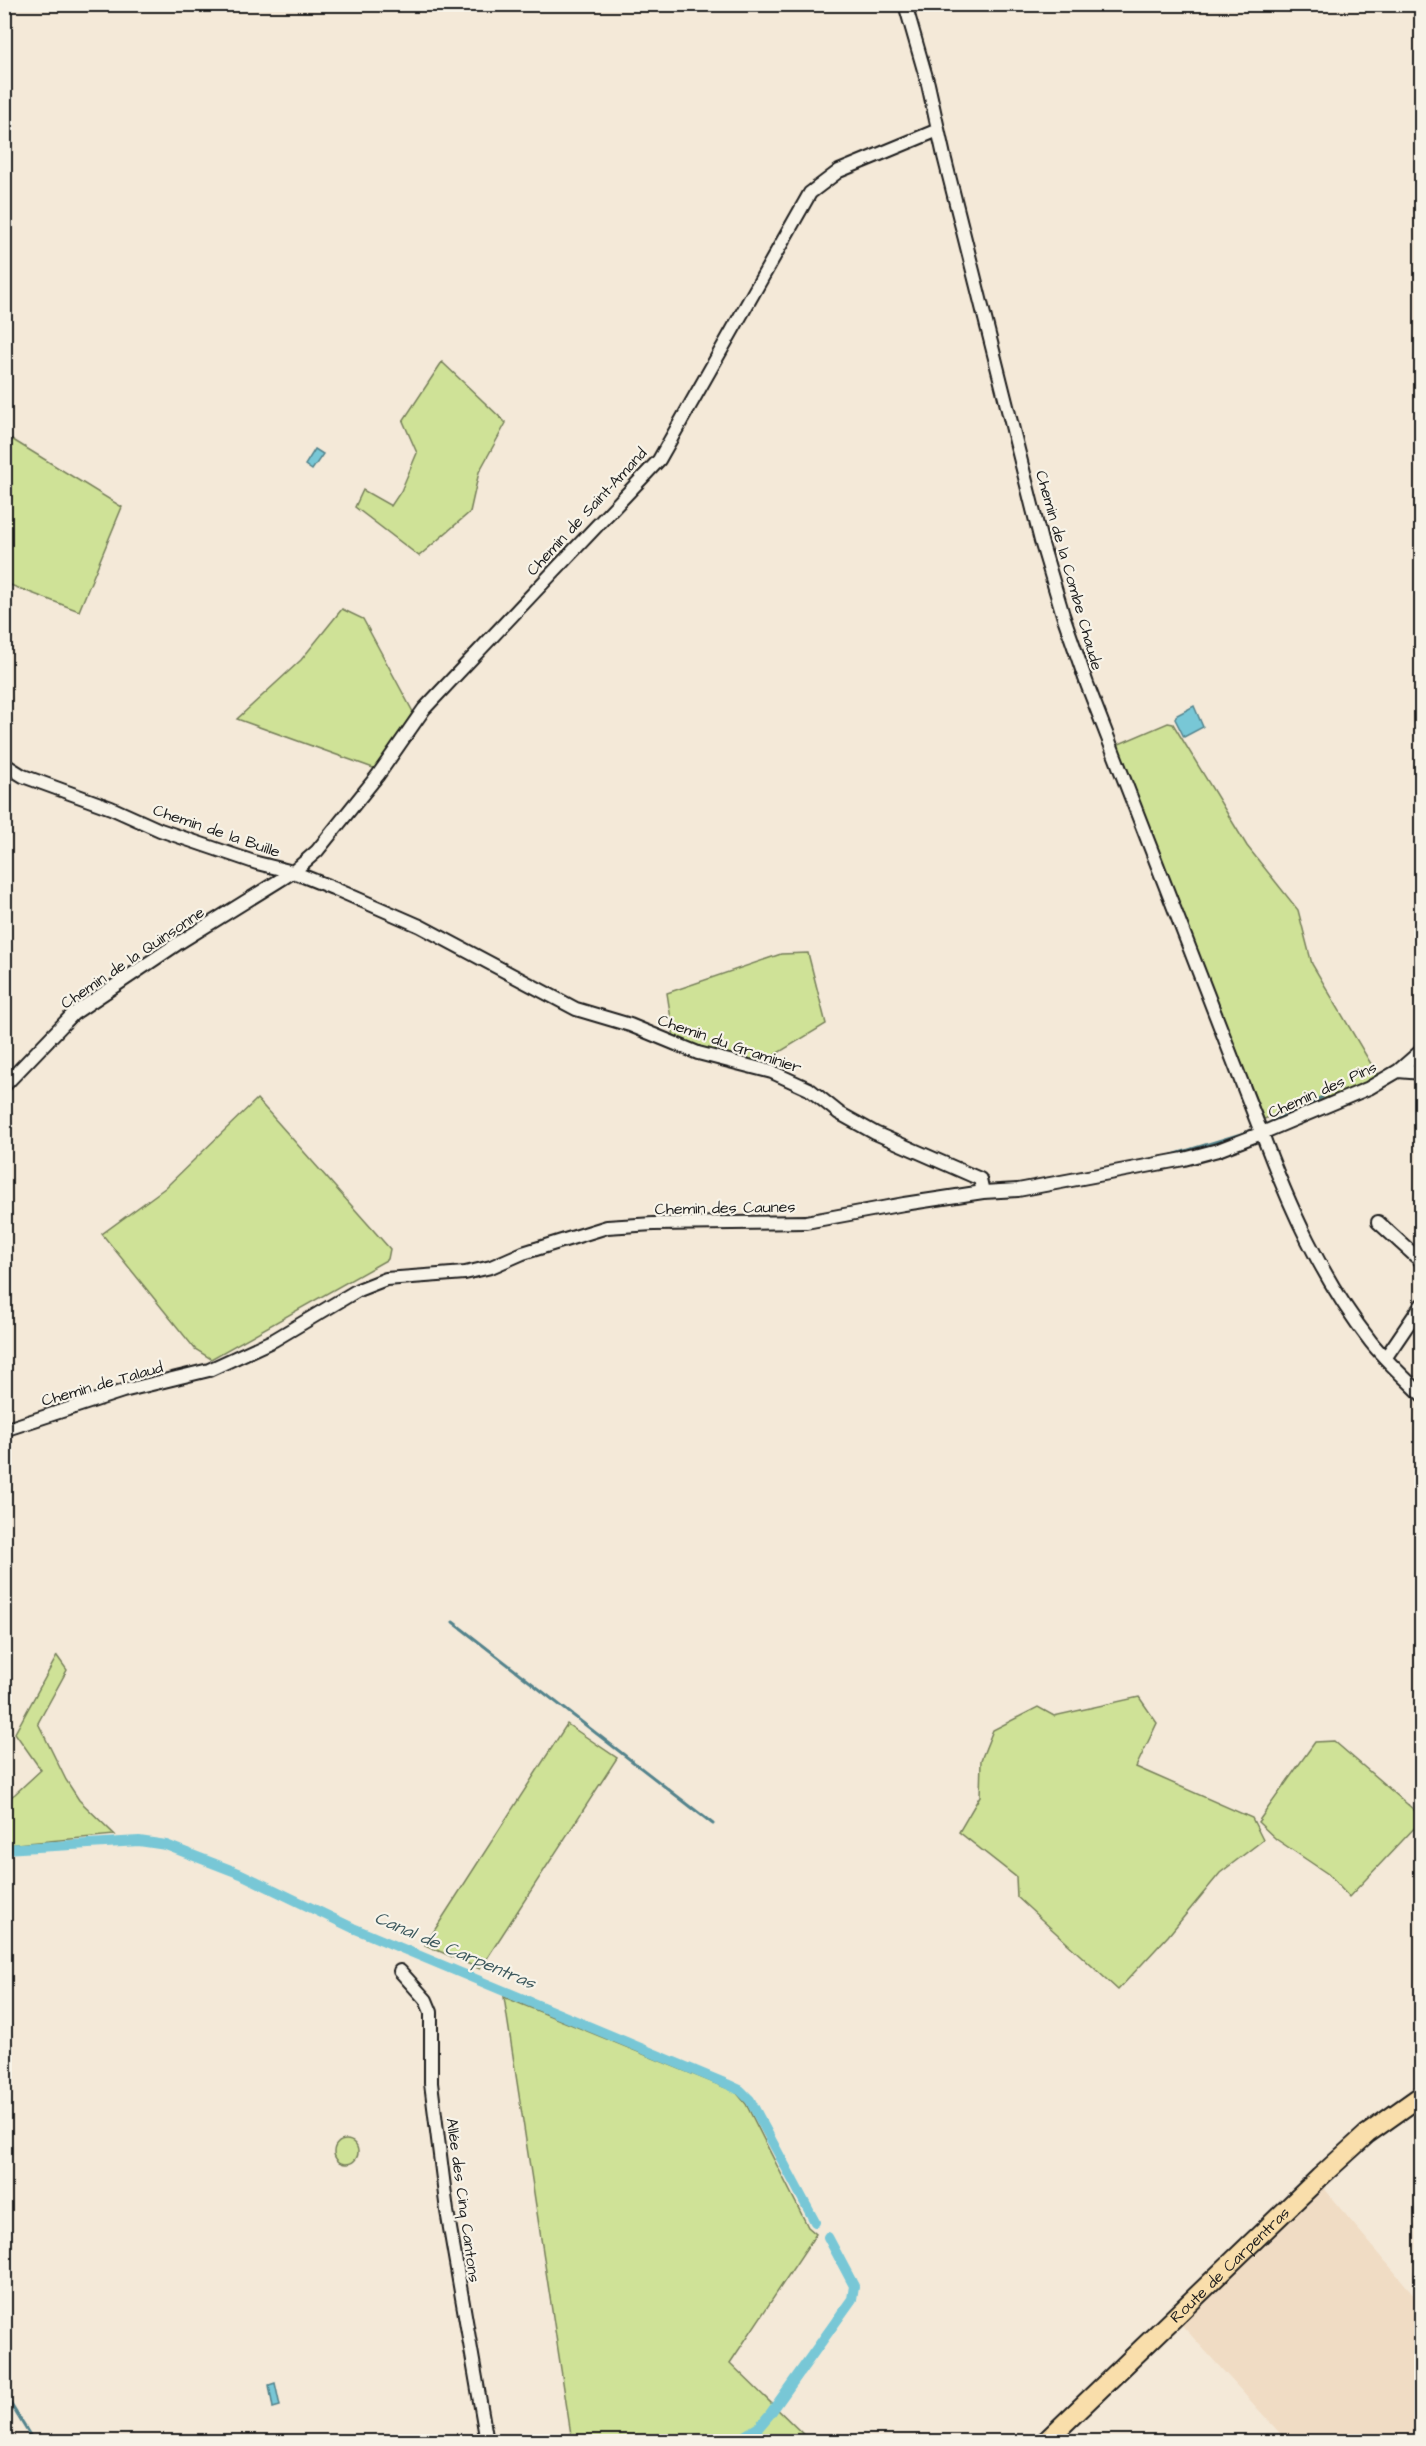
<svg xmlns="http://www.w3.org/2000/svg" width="1426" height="2446" font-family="'Architects Daughter',sans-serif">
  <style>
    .built { fill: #f0dcc4 }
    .green { fill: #cfe297; stroke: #767f5a; stroke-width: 1.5 }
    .water { fill: #78c7d6; stroke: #53838c; stroke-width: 1.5 }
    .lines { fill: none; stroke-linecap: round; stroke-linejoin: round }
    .stream { stroke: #53838c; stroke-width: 3 }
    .canal { stroke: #78c7d6; stroke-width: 10 }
    .minor-casing { stroke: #1c1c1c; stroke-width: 16 }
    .primary-casing { stroke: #1c1c1c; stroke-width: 22 }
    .minor { stroke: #f7f3e8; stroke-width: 12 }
    .primary { stroke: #f9deab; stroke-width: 18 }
    .labels { text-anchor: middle; stroke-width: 4.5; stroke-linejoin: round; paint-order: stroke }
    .street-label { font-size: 16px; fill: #1c1c1c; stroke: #f7f3e8 }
    .water-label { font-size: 18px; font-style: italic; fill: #3c585d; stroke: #f7f3e8 }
  </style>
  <rect width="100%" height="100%" fill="#f4e9d8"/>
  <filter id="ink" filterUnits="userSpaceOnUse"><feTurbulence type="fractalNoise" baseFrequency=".0167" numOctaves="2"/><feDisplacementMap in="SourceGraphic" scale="12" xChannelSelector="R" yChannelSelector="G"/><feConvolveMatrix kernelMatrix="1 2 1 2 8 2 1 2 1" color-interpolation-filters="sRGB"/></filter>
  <g filter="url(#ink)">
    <path class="built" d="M1322,2187L1421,2303V2441H1287L1180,2323Z"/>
    <path class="green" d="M442,362L506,423L479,472L470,512L419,556L355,507L363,490L391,506L401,491L417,453L403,421Z
      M5,435L122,507L79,611L5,583Z
      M342,609L363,619L413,712L376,769L237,719L301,660Z
      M1168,723L1173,724L1247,846L1298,910L1312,964L1380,1079L1264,1119L1117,753L1119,744Z
      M808,953L826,1024L763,1062L701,1049L674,1038L667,993L781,954Z
      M257,1099L390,1249L388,1259L211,1359L195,1349L102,1234L165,1188Z
      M57,1656L67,1670L38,1723L66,1780L79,1800L115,1835L5,1845V1815L7,1813L5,1801L15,1794L41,1770L15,1733Z
      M1139,1697L1157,1723L1136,1767L1252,1818L1263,1840L1220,1873L1168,1936L1118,1990L1017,1897L1016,1877L959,1832L980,1796L981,1760L993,1730L1038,1707L1054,1716Z
      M567,1724L617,1758L480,1969L425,1945Z
      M1334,1741L1421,1816V1821L1349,1897L1328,1874L1276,1839L1258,1822L1315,1742Z
      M504,1997L736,2092L746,2104L808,2227L816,2234L730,2363L810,2441H572Z
      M334 2152a12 12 0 1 1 24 0a12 12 0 1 1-24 0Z"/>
    <path class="water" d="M315,449L323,454L312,470L305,465Z
      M1194,706L1203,727L1184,737L1175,719L1177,715Z
      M275,2383L280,2406L273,2408L269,2385Z"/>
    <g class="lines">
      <path class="stream" d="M1263,1126L1322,1097
        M1166,1157L1254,1130
        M453,1622L713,1824
        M4,2393L34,2442"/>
      <path class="canal" d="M4,1849L139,1841L166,1845L241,1874L353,1928L727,2084L740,2090L750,2100L815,2222
        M734,2442L759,2427L770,2414L852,2299L854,2286L828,2237"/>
      <defs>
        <path id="minor" d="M905,4L928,84L944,156L1041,541L1063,615L1087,684L1259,1127
          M4,764L23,776L111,808L160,830L257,863L293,872L333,888L420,926L576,1009L630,1025L698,1053L772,1072L809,1089L839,1113L875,1133L980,1179L983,1192
          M1398,1071L1422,1073
          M4,1086L73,1014L177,944L293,872L317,851L378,775L424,709L659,460L810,193L839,171L938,130
          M1260,1128C1288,1204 1321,1278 1371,1342C1386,1361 1405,1378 1422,1395
          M1378,1222L1422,1262
          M1386,1357L1422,1304
          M4,1430L123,1391L209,1370L274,1340L358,1290L386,1279L465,1273L491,1267L523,1253L607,1227L653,1224L806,1222L904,1204L983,1192L1018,1190L1184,1159L1218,1150L1262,1133L1369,1088L1398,1071L1422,1050
          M400,1971L426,2000L431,2012V2083L447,2211L487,2442"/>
        <g id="primary">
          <path id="s1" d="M1045,2442L1320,2177L1367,2134L1422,2095"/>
        </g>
      </defs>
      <use href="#minor" class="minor-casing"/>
      <use href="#primary" class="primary-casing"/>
      <use href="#minor" class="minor"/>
      <use href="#primary" class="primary"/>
    </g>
  </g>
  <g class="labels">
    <g class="street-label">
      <text transform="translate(586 511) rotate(-47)" y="6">Chemin de Saint-Amand</text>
      <text transform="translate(1070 570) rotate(74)" y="6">Chemin de la Combe Chaude</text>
      <text transform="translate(217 830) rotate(19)" y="6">Chemin de la Buille</text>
      <text transform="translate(132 957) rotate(-34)" y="6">Chemin de la Quinsonne</text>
      <text transform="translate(730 1043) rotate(19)" y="6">Chemin du Graminier</text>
      <text transform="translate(1322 1089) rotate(-24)" y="6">Chemin des Pins</text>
      <text transform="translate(725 1207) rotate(-1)" y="6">Chemin des Caunes</text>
      <text transform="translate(102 1383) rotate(-16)" y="6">Chemin de Talaud</text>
      <text transform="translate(464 2200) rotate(82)" y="6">Allée des Cinq Cantons</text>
      <text dy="6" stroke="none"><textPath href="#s1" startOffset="256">Route de Carpentras</textPath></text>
    </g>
    <g class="water-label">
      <text transform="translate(455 1950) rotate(23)" y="6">Canal de Carpentras</text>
    </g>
  </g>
  <rect width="1426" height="2446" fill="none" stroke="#f7f3e8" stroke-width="24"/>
  <rect x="12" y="12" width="1402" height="2422" fill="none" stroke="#1c1c1c" stroke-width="2" filter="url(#ink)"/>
</svg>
